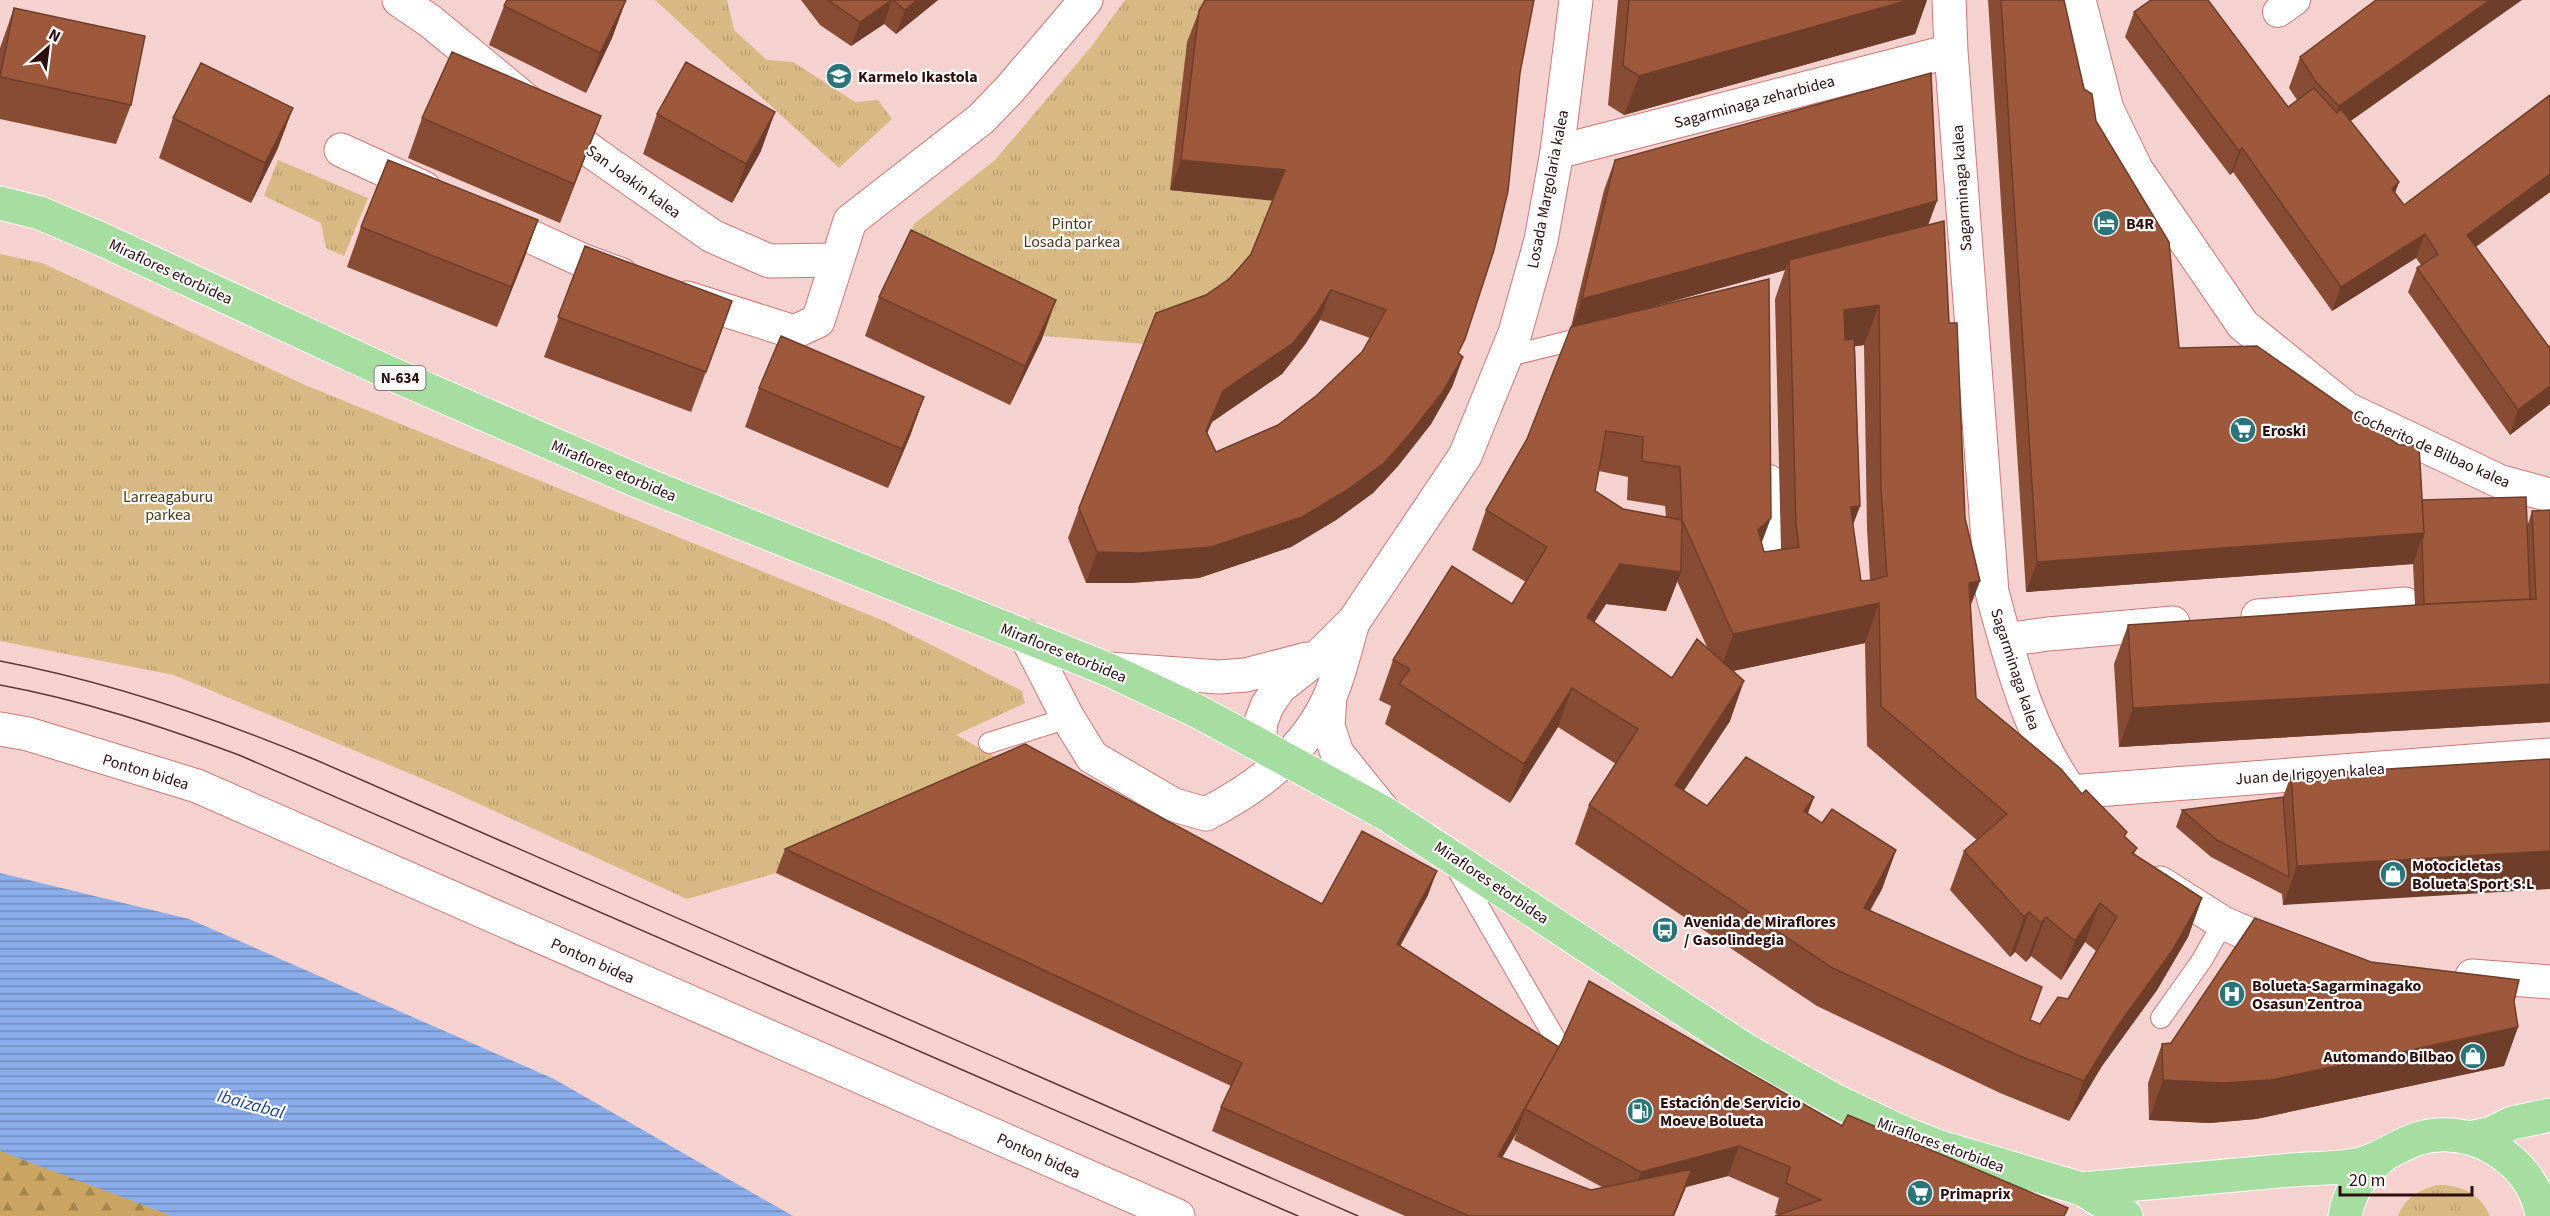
<svg xmlns="http://www.w3.org/2000/svg" width="2550" height="1216" font-family="'Source Sans 3',sans-serif">
  <style>
    .grass { fill: url(#grass-tufts) }
    .forest { fill: url(#forest-firs) }
    .water { fill: url(#water-rules) }
    .lines { fill: none; stroke-linecap: round; stroke-linejoin: round }
    .service-casing { stroke: #cb7a78; stroke-width: 22 }
    .pedestrian-casing { stroke: #cb7a78; stroke-width: 32 }
    .minor-casing { stroke: #cb7a78; stroke-width: 35 }
    .tertiary-casing { stroke: #cb7a78; stroke-width: 35 }
    .primary-casing { stroke: #fff; stroke-width: 35 }
    .service { stroke: #fff; stroke-width: 20 }
    .pedestrian { stroke: #fff; stroke-width: 30 }
    .minor { stroke: #fff; stroke-width: 33 }
    .tertiary { stroke: #fff; stroke-width: 33 }
    .primary { stroke: #a6dda0; stroke-width: 33 }
    .tram { stroke: #573737; stroke-width: 1.5 }
    .wall { fill: #884c34; fill-rule: evenodd }
    .shaded-wall { fill: #6f3e2a }
    .building { fill: #9e583c; stroke: #6f3e2a; stroke-width: 1.5; fill-rule: evenodd }
    .labels { text-anchor: middle; stroke-width: 4.5; stroke-linejoin: round; paint-order: stroke }
    .shield { fill: #fcfcfc; stroke: #6a5555; stroke-width: 1.5 }
    .shield-label { font-size: 15px; font-weight: bold; fill: #2c0e0e }
    .poi-label { font-size: 16px; font-weight: bold; fill: #2c0e0e; stroke: #fcfcfc; text-anchor: start }
    .street-label { font-size: 16px; fill: #2c0e0e; stroke: #fcfcfc }
    .park-label { font-size: 16px; fill: #4a391b; stroke: #fcfcfc }
    .water-label { font-size: 18px; font-style: italic; fill: #1e448c; stroke: #fcfcfc }
  </style>
  <defs>
    <pattern id="grass-tufts" width="24" height="20" patternUnits="userSpaceOnUse" patternTransform="scale(1.5)"><rect width="24" height="20" fill="#d8b983"/><path d="M3 7l-1-3M5 7V3M7 7l1-3M15 17l-1-3M17 17v-4M19 17l1-3" fill="none" stroke="#ba9e70"/></pattern>
    <pattern id="forest-firs" width="22" height="20" patternUnits="userSpaceOnUse" patternTransform="scale(1.5)"><rect width="22" height="20" fill="#caa561"/><path d="M5 1l3.5 6h-7zM16 11l3.5 6h-7z" fill="#a4854e"/></pattern>
    <pattern id="water-rules" width="6" height="5" patternUnits="userSpaceOnUse" patternTransform="scale(1.5)"><rect width="6" height="5" fill="#8badea"/><path d="M0 2.5h6" fill="none" stroke="#728bbc"/></pattern>
  </defs>
  <rect width="100%" height="100%" fill="#f5d1cf"/>
  <path class="grass" d="M655,0H727L734,30L767,60L793,62L855,102L878,100L892,119L839,168Z
    M1125,0H1211L1170,190L1274,201L1240,284L1145,344L1044,336L897,270L914,224L995,160L1091,47Z
    M278,160L368,198L344,256L326,248L321,223L264,196Z
    M0,254L42,263L305,385L884,621L1022,691L1025,703L956,735L1016,768L776,873L687,899L442,787L174,675L0,641Z
    M2437,1185C2460,1184 2481,1194 2490,1216H2398C2405,1198 2419,1190 2437,1185Z"/>
  <path class="forest" d="M0,1151L6,1152L172,1216H0Z"/>
  <path class="water" d="M0,873L189,919L554,1079L793,1216H172L0,1151Z"/>
  <g class="lines">
    <defs>
      <path id="service" d="M1505,357L1590,336
        M989,743L1068,718
        M1454,864L1560,1047
        M2161,1018L2202,960L2223,923"/>
      <path id="pedestrian" d="M2278,12L2295,0
        M1769,480L1772,561"/>
      <path id="minor" d="M399,0L430,21L544,115L595,154L712,236L769,261L836,260
        M1949,0L1951,51L1992,592C2011,663 2031,741 2077,800
        M2079,0L2107,109L2136,169L2243,325L2347,409L2501,482L2550,495
        M341,150L424,188
        M1557,152L1951,51
        M490,218L584,261L622,275
        M687,298L794,332L818,321L850,221L981,119L1009,90L1086,0
        M2258,616L2405,604
        M2005,640L2048,634L2173,623
        M2070,792L2550,755
        M2160,883L2223,923L2286,950
        M2472,976L2550,982"/>
      <path id="tertiary" d="M1026,636L1068,718L1092,757L1174,805L1206,814C1258,787 1306,751 1330,696C1340,674 1345,649 1352,626
        M1109,669L1219,677L1246,675L1307,659
        M1330,696L1328,726L1337,753L1386,814
        M0,729L28,734L197,786L1178,1216
        M1259,744L1261,722L1267,706L1279,688L1318,657L1354,621L1465,456L1515,333L1541,240L1557,152L1576,0"/>
      <path id="primary" d="M0,203L40,213L101,239L392,374L640,482L1107,669L1197,711L1386,814L1744,1049L1836,1101L1899,1131L1940,1147L2082,1189L2126,1216
        M2469,1138L2492,1133L2512,1123L2550,1115
        M2082,1189C2152,1182 2221,1177 2291,1170C2311,1168 2346,1169 2364,1163C2395,1153 2412,1132 2450,1135C2494,1138 2535,1171 2542,1216
        M2345,1216C2349,1191 2365,1170 2384,1155"/>
    </defs>
    <use href="#service" class="service-casing"/>
    <use href="#pedestrian" class="pedestrian-casing"/>
    <use href="#minor" class="minor-casing"/>
    <use href="#tertiary" class="tertiary-casing"/>
    <use href="#primary" class="primary-casing"/>
    <use href="#service" class="service"/>
    <use href="#pedestrian" class="pedestrian"/>
    <use href="#minor" class="minor"/>
    <use href="#tertiary" class="tertiary"/>
    <use href="#primary" class="primary"/>
    <path class="tram" d="M0,661C110,682 213,717 316,760L1358,1216
      M0,685C82,700 160,726 239,755L1298,1216"/>
  </g>
  <path class="wall" d="M626,0L612,38L586,93L489,45L504,6Z
    M801,0H938L896,34L884,24L851,46L820,25Z
    M1618,0H1927L1915,34L1624,115L1608,105Z
    M1988,0H2064L2084,89L2096,121L2179,348L2422,500L2527,527L2532,511L2550,722L2119,747L2114,664L2128,625L2415,605L2413,564L2026,592Z
    M14,8L131,105L116,144L0,119V48Z
    M1199,11L1460,354L1463,357L1452,387L1431,424L1398,466L1373,493L1336,520L1291,547L1199,578L1129,583H1086L1068,538L1079,508L1206,295L1229,279L1240,267L1251,254L1273,200L1170,190L1187,42ZM1320,320L1370,338L1362,352L1316,396L1278,425L1216,452L1207,433L1212,422L1282,374L1306,343Z
    M2134,12L2288,107L2297,100L2289,88L2300,57L2399,182L2395,193L2404,205L2550,95V192L2476,247L2549,347L2550,346V404L2510,435L2408,292L2417,268L2421,265L2416,258L2332,311L2233,172L2230,175L2125,37Z
    M657,114L761,151L732,203L643,154Z
    M601,116L560,223L408,158L422,118Z
    M173,118L278,148L251,203L159,158Z
    M1615,160L1928,225L1949,323L1965,518L1980,581L1970,606L1976,698L2082,794L2137,848L2134,854L2202,898L2188,937L2157,990L2102,1066L2069,1121L2000,1093L1817,1006L1575,844L1589,805L1616,764L1558,727L1510,803L1385,724L1391,706L1379,700L1393,660L1512,604L1526,582L1472,550L1486,510L1527,439L1571,327L1604,190ZM1785,270L1775,299L1781,549L1764,552L1761,544L1634,312ZM1864,345L1867,529L1870,580L1861,581L1853,525L1860,506L1855,346ZM1599,471L1628,477L1627,500L1665,506L1666,517L1623,509L1595,491ZM1677,581L1708,649L1672,678L1594,622L1606,604L1666,611ZM1865,643L1867,746L1977,840L1964,851L1950,890L2010,957L2015,952L2026,962L2031,956L2061,980L2085,942L2096,951L2068,999L2040,1024L2030,1020L1870,910L1882,889L1896,850L1822,823L1808,813L1814,797L1707,806L1683,791L1730,721L1732,671Z
    M538,220L524,259L497,327L347,267L361,227Z
    M585,246L732,301L691,412L544,357Z
    M879,297L1042,339L1010,405L865,336Z
    M759,388L924,397L910,436L888,488L745,427Z
    M2550,759L2283,905L2282,894L2211,857L2176,827L2182,810L2283,797L2291,775Z
    M785,849L1322,904L1428,895L1400,946L1559,1047L1842,1126L2068,1208L2066,1214L1779,1215L1775,1213L1779,1198L1728,1176L1686,1187L1674,1216H1405L1212,1131L1221,1107L1231,1086L776,873ZM1517,1132L1514,1140L1602,1187L1591,1190L1502,1158Z
    M2371,962L2514,1001L2518,1027L2504,1066L2256,1119L2209,1123L2149,1120L2148,1083L2162,1044L2171,1043Z"/>
  <path class="shaded-wall" d="M626,0L612,38L586,93L600,53Z
    M892,0L884,24L851,46L860,22Z
    M917,0H938L896,34L905,10Z
    M1909,0H1927L1915,34L1624,115L1639,76Z
    M2490,0H2522L2328,137L2339,106Z
    M293,108L278,148L251,203L265,163Z
    M775,112L761,151L732,203L746,164Z
    M601,116L586,155L560,223L574,184Z
    M2242,148L2233,172L2230,175L2239,151Z
    M1181,160L1285,170L1274,201L1170,190Z
    M2550,174V192L2458,259L2467,235Z
    M2399,182L2390,206L2392,189Z
    M1937,201L1926,231L1789,260L1785,270L1571,329L1582,299Z
    M538,220L524,259L497,327L511,287Z
    M2425,234L2416,258L2332,311L2341,287Z
    M1331,290L1320,320L1306,343L1282,374L1212,422L1195,461L1206,431L1223,391Z
    M1056,300L1042,339L1010,405L1025,366Z
    M732,301L718,341L691,412L706,372Z
    M1879,305L1864,345L1830,350L1844,310Z
    M1463,357L1452,387L1431,424L1398,466L1373,493L1336,520L1291,547L1199,578L1129,583H1086L1097,552Z
    M2550,386V404L2510,435L2518,410Z
    M924,397L910,436L888,488L902,449Z
    M1860,506L1845,545L1851,507Z
    M1771,518L1756,558L1758,530Z
    M2424,533L2413,564L2026,592L2037,562Z
    M1620,564L1681,572L1666,611L1606,604L1573,656L1587,617Z
    M1980,581L1965,620L1969,583Z
    M1879,603L1865,643L1719,674L1733,634Z
    M1744,681L1730,721L1661,825L1675,785Z
    M2550,684V722L2119,747L2133,708Z
    M1572,688L1558,727L1510,803L1524,764Z
    M1814,797L1799,836L1804,811Z
    M1896,850L1882,889L1850,947L1864,908Z
    M2550,851V889L2283,905L2297,866Z
    M1437,871L1428,895L1388,968L1397,944Z
    M2202,898L2188,937L2157,990L2102,1066L2069,1121L2084,1081L2117,1027Z
    M2100,903L2085,942L2061,980L2075,941Z
    M2029,912L2015,952L2010,957L2024,917Z
    M2046,917L2031,956L2026,962L2041,923Z
    M2518,1027L2504,1066L2256,1119L2209,1123L2149,1120L2163,1080Z
    M1560,1047L1525,1109L1517,1132L1489,1180L1498,1156Z
    M1739,1146L1728,1176L1686,1187L1674,1216L1630,1202L1641,1172Z"/>
  <path class="building" d="M507,0H626L600,53L504,6Z
    M828,0H892L860,22Z
    M893,0H917L905,10Z
    M1205,0H1534L1520,73L1508,191L1494,250L1465,339L1458,353L1463,357L1442,393L1409,435L1384,463L1347,490L1302,517L1211,547L1140,553L1097,552L1079,508L1156,313L1206,295L1229,279L1240,267L1251,254L1285,170L1181,160L1199,11ZM1331,290L1386,310L1362,352L1316,396L1278,425L1216,452L1206,431L1223,391L1293,343L1317,313Z
    M1629,0H1909L1639,76L1623,66Z
    M2001,0H2064L2084,89L2092,94L2096,121L2169,242L2179,348L2257,346L2399,445H2419L2424,533L2037,562Z
    M2151,0H2208L2288,107L2314,88L2337,113L2341,109L2399,182L2392,189L2404,205L2550,95V174L2467,235L2549,347L2550,346V386L2518,410L2417,268L2438,254L2425,234L2341,287L2242,148L2239,151L2134,12Z
    M2376,0H2490L2339,106L2316,82L2300,57Z
    M14,8L145,36L131,105L0,77Z
    M452,52L601,116L574,184L422,118Z
    M686,62L775,112L746,164L657,114Z
    M201,63L293,108L265,163L173,118Z
    M1931,73L1937,201L1582,299L1615,160Z
    M388,160L538,220L511,287L361,227Z
    M1944,221L1949,323H1957L1965,518L1980,581L1969,583L1976,698L2061,769L2082,794L2086,790L2127,832L2124,836L2137,848L2132,853L2202,898L2172,951L2117,1027L2084,1081L2015,1054L1831,967L1589,805L1638,729L1572,688L1524,764L1399,684L1410,669L1393,660L1452,566L1512,604L1547,547L1486,510L1527,439L1571,327L1769,279L1771,518L1758,530L1764,552L1799,547L1796,526L1789,260ZM1879,305L1881,489L1887,576L1873,580L1861,581L1853,525L1851,507L1860,506L1854,339L1845,340L1844,310ZM1606,431L1643,437L1642,461L1680,467L1682,520L1623,509L1595,491ZM1682,520L1733,634L1879,603L1881,706L2007,814L1964,851L2024,917L2029,912L2041,923L2046,917L2075,941L2100,903L2117,917L2068,999L2058,997L2040,1024L2030,1020L2042,987L1864,908L1896,850L1832,809L1822,823L1804,811L1814,797L1746,757L1707,806L1675,785L1744,681L1697,639L1672,678L1587,617L1620,564L1681,572Z
    M911,230L1056,300L1025,366L879,297Z
    M585,246L732,301L706,372L558,317Z
    M781,336L924,397L902,449L759,388Z
    M2526,497L2530,599L2424,604L2422,540L2424,533L2422,500Z
    M2550,510V684L2133,708L2128,625L2431,604L2536,599L2532,511Z
    M1025,744L1322,904L1362,831L1437,871L1397,944L1559,1047L1498,1156L1591,1190L1692,1169L1673,1216H1469L1221,1107L1242,1063L785,849Z
    M2550,759V851L2297,866L2291,775Z
    M2283,797L2289,877L2217,840L2182,810Z
    M2255,918L2371,962L2519,980L2514,1001L2518,1027L2271,1080L2223,1083L2163,1080L2162,1044L2171,1043Z
    M1589,981L1842,1126L1848,1115L2068,1208L2064,1216H1775L1821,1200L1786,1183L1790,1167L1739,1146L1641,1172L1525,1109L1562,1041Z"/>
  <defs>
    <symbol id="school-disc" viewBox="-11 -11 22 22"><circle r="9.5" fill="#2b757a" stroke="#fcfcfc"/><path d="M0-5L7-2L0 1L-7-2ZM-4 1L0 2.5L4 1V4Q0 6-4 4Z" fill="#fff"/></symbol>
    <symbol id="hotel-disc" viewBox="-11 -11 22 22"><circle r="9.5" fill="#2b757a" stroke="#fcfcfc"/><path d="M-6-4.5h1.5V1H6V5H4.5V3h-9V5H-6ZM-4 0a1.8 1.8 0 1 1 3.6 0ZM.5 0V-2.5h3Q6-2.5 6 0Z" fill="#fff"/></symbol>
    <symbol id="supermarket-disc" viewBox="-11 -11 22 22"><circle r="9.5" fill="#2b757a" stroke="#fcfcfc"/><path d="M-6-5.5h2.5l.6 2H6L4.5 2H-2.5L-4.4-4H-6ZM-1.5 3.2a1.3 1.3 0 1 0 .1 0ZM3 3.2a1.3 1.3 0 1 0 .1 0Z" fill="#fff"/></symbol>
    <symbol id="shop-disc" viewBox="-11 -11 22 22"><circle r="9.5" fill="#2b757a" stroke="#fcfcfc"/><path d="M-5-2.5h2.3a2.7 3.5 0 0 1 5.4 0H5L5.5 6h-11ZM-1.5-2.5h3a1.5 2.3 0 0 0-3 0Z" fill="#fff"/></symbol>
    <symbol id="bus-disc" viewBox="-11 -11 22 22"><circle r="9.5" fill="#2b757a" stroke="#fcfcfc"/><path d="M-5-6H5V4H4V6H2V4H-2V6H-4V4H-5ZM-3.5-4V0h7V-4ZM-3.5 1.2v1.5H-2V1.2ZM2 1.2v1.5H3.5V1.2Z" fill="#fff"/></symbol>
    <symbol id="hospital-disc" viewBox="-11 -11 22 22"><circle r="9.5" fill="#2b757a" stroke="#fcfcfc"/><path d="M-5-5h3v3.5h4V-5h3V5h-3V1.5h-4V5h-3Z" fill="#fff"/></symbol>
    <symbol id="fuel-disc" viewBox="-11 -11 22 22"><circle r="9.5" fill="#2b757a" stroke="#fcfcfc"/><path d="M-5.5-6h7V0h2V4h1.3V-2.5L3-4.5l.8-.8L6-3V5H2.5V1h-1V6h-7ZM-4.2-4.7v3.2H.2V-4.7Z" fill="#fff"/></symbol>
  </defs>
  <g fill-rule="evenodd">
    <use href="#school-disc" x="824" y="61" width="30" height="30"/>
    <use href="#hotel-disc" x="2091" y="208" width="30" height="30"/>
    <use href="#supermarket-disc" x="2228" y="415" width="30" height="30"/>
    <use href="#shop-disc" x="2378" y="859" width="30" height="30"/>
    <use href="#bus-disc" x="1650" y="915" width="30" height="30"/>
    <use href="#hospital-disc" x="2217" y="979" width="30" height="30"/>
    <use href="#shop-disc" x="2458" y="1041" width="30" height="30"/>
    <use href="#fuel-disc" x="1625" y="1096" width="30" height="30"/>
    <use href="#supermarket-disc" x="1905" y="1178" width="30" height="30"/>
  </g>
  <g class="labels">
    <rect class="shield" x="374.5" y="366" width="51" height="24" rx="4.5"/>
    <g class="shield-label">
      <text x="400" y="383">N-634</text>
    </g>
    <g class="poi-label">
      <text x="858" y="82">Karmelo Ikastola</text>
      <text x="2126" y="229">B4R</text>
      <text x="2262" y="436">Eroski</text>
      <text x="2412" y="871">Motocicletas<tspan x="2412" dy="18">Bolueta Sport S.L</tspan></text>
      <text x="1684" y="927">Avenida de Miraflores<tspan x="1684" dy="18">/ Gasolindegia</tspan></text>
      <text x="2252" y="991">Bolueta-Sagarminagako<tspan x="2252" dy="18">Osasun Zentroa</tspan></text>
      <text x="2454" y="1062" text-anchor="end">Automando Bilbao</text>
      <text x="1660" y="1108">Estación de Servicio<tspan x="1660" dy="18">Moeve Bolueta</tspan></text>
      <text x="1940" y="1199">Primaprix</text>
    </g>
    <g class="street-label">
      <text transform="translate(1754 101) rotate(-15)" y="6">Sagarminaga zeharbidea</text>
      <text transform="translate(634 181) rotate(36)" y="6">San Joakin kalea</text>
      <text transform="translate(1961 188) rotate(-94)" y="6">Sagarminaga kalea</text>
      <text transform="translate(1547 189) rotate(-79)" y="6">Losada Margolaria kalea</text>
      <text transform="translate(171 271) rotate(25)" y="6">Miraflores etorbidea</text>
      <text transform="translate(2432 448) rotate(24)" y="6">Cocherito de Bilbao kalea</text>
      <text transform="translate(614 470) rotate(23)" y="6">Miraflores etorbidea</text>
      <text transform="translate(1064 652) rotate(22)" y="6">Miraflores etorbidea</text>
      <text transform="translate(2016 669) rotate(72)" y="6">Sagarminaga kalea</text>
      <text transform="translate(146 771) rotate(17)" y="6">Ponton bidea</text>
      <text transform="translate(2310 773) rotate(-4)" y="6">Juan de Irigoyen kalea</text>
      <text transform="translate(1492 882) rotate(34)" y="6">Miraflores etorbidea</text>
      <text transform="translate(593 960) rotate(24)" y="6">Ponton bidea</text>
      <text transform="translate(1941 1144) rotate(20)" y="6">Miraflores etorbidea</text>
      <text transform="translate(1039 1155) rotate(24)" y="6">Ponton bidea</text>
    </g>
    <g class="park-label">
      <text x="1072" y="229">Pintor<tspan x="1072" dy="18">Losada parkea</tspan></text>
      <text x="168" y="502">Larreagaburu<tspan x="168" dy="18">parkea</tspan></text>
    </g>
    <g class="water-label">
      <text transform="translate(251 1104) rotate(15)" y="6">Ibaizabal</text>
    </g>
  </g>
  <g transform="translate(48 48) rotate(28)" stroke="#fcfcfc" stroke-width="4.5" paint-order="stroke">
  <path d="M0-4.5L10 22L0 15L-10 22Z" fill="#2c0e0e"/>
  <text y="-9" font-size="16" font-weight="bold" text-anchor="middle" fill="#2c0e0e">N</text>
  </g>
  <path d="M2340 1186v9h132v-9" fill="none" stroke="#2c0e0e" stroke-width="3"/>
  <text x="2349" y="1186" font-size="18" fill="#2c0e0e" stroke="#fcfcfc" stroke-width="4.5" paint-order="stroke">20 m</text>
</svg>
